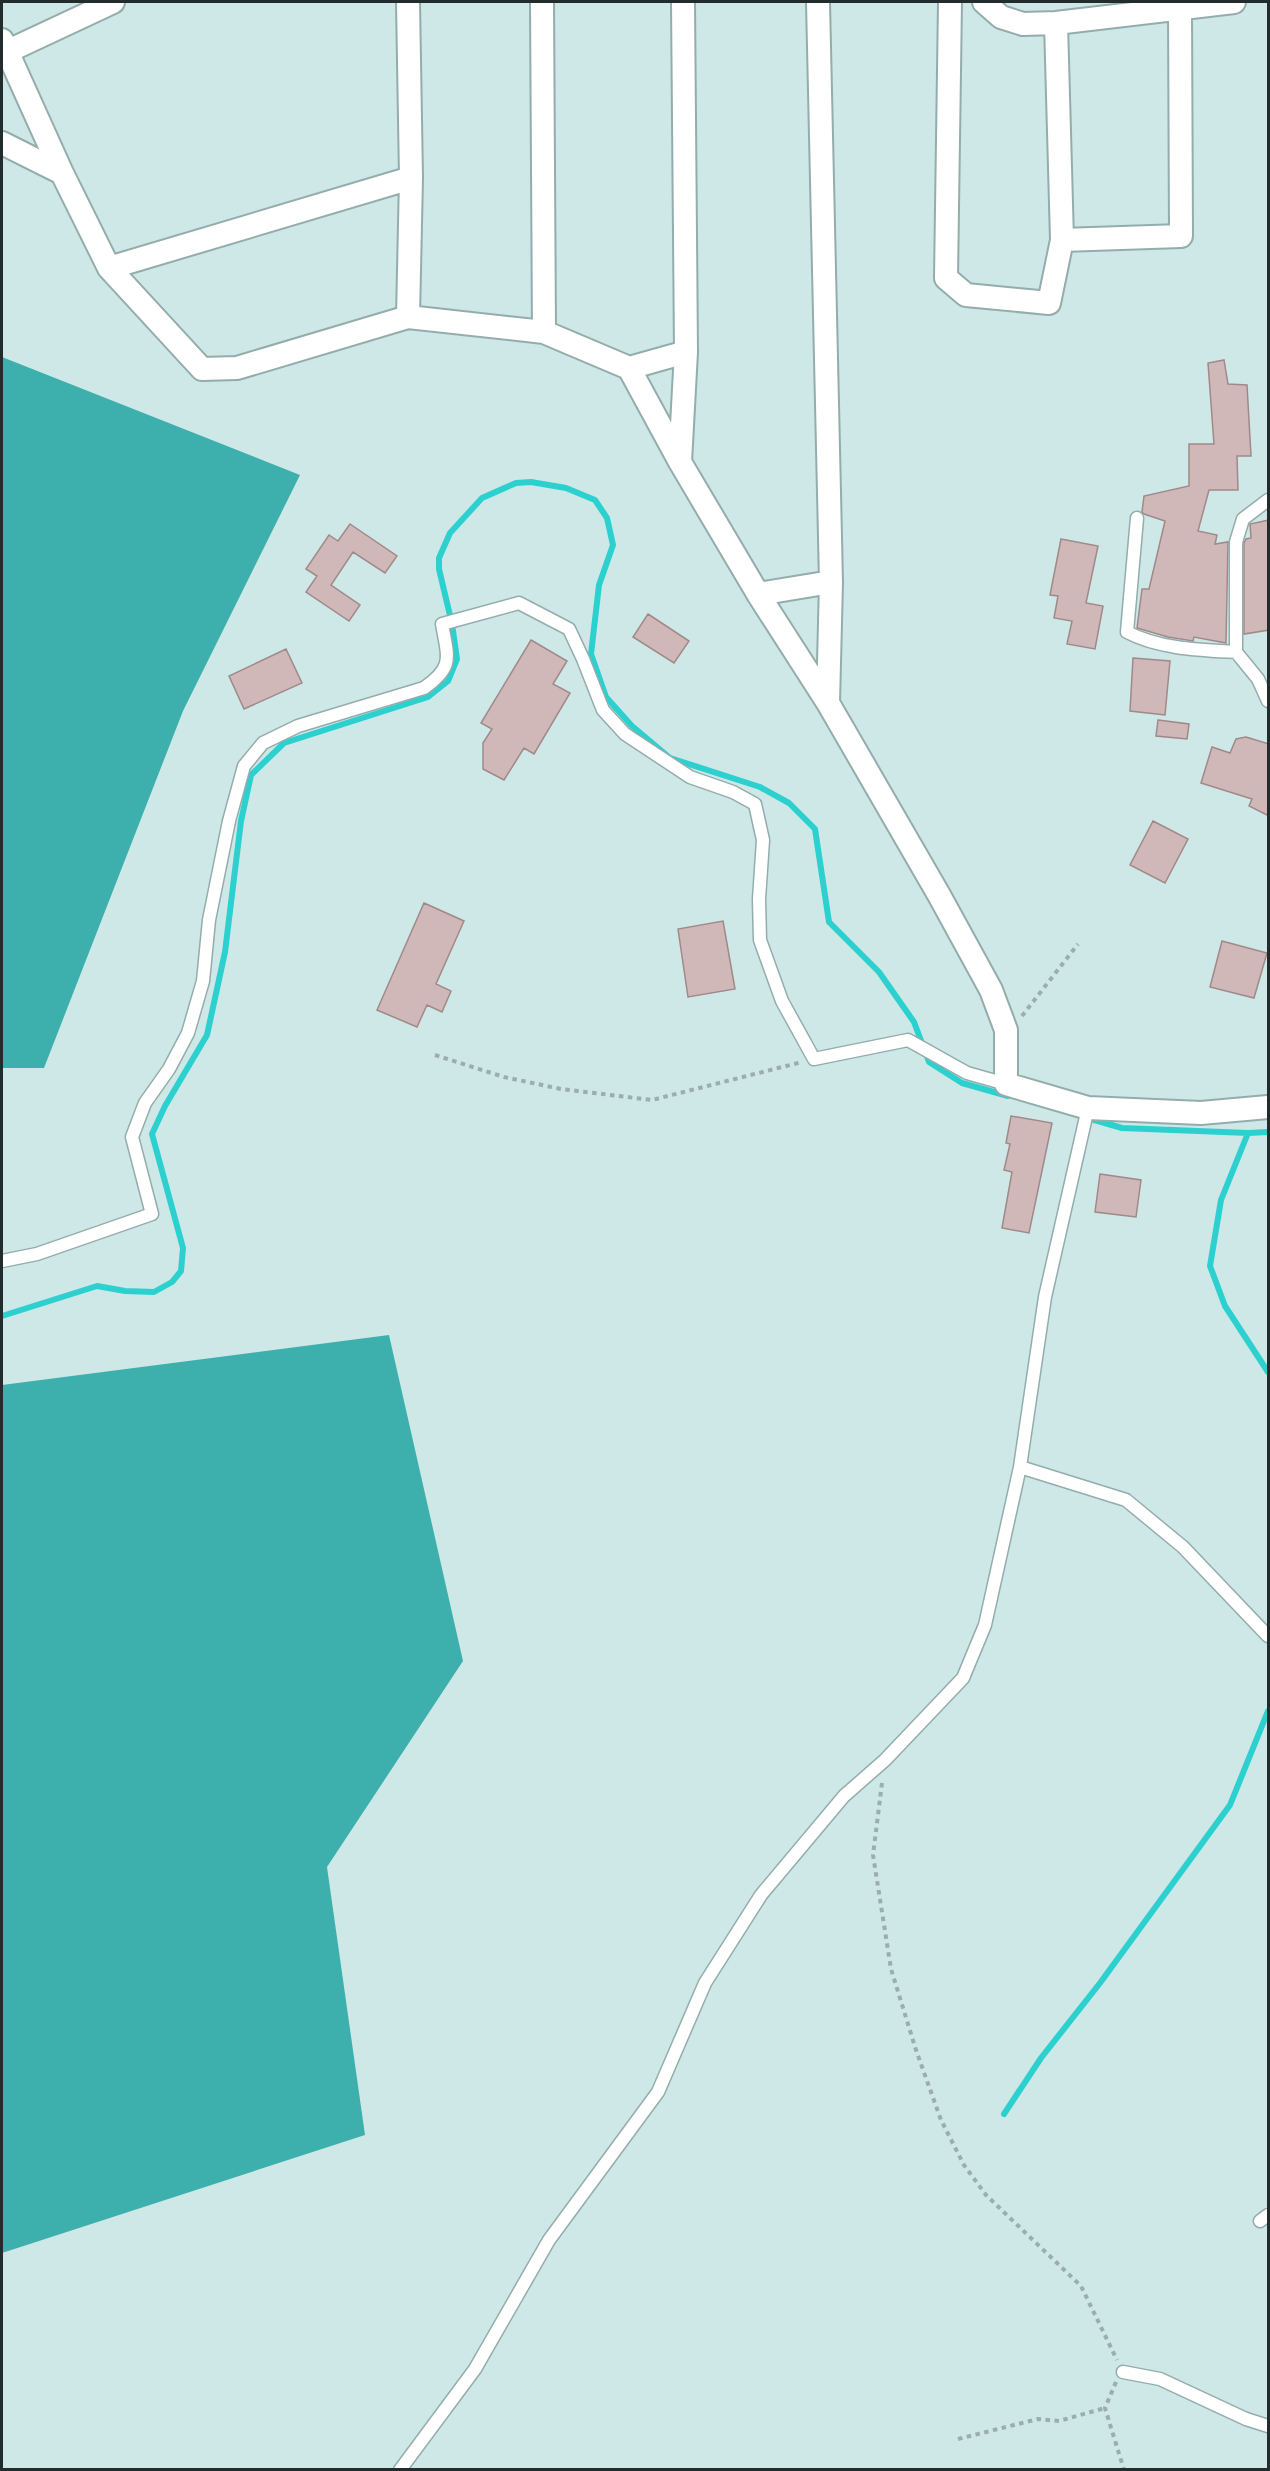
<svg xmlns="http://www.w3.org/2000/svg" width="1270" height="2471" font-family="Literata,serif">
  <style>
    .forest { fill: #3db0ae }
    .lines { fill: none; stroke-linecap: round; stroke-linejoin: round }
    .stream { stroke: #2cd1cf; stroke-width: 6 }
    .building { fill: #d1b8b8; stroke: #a08989; stroke-width: 1.5 }
    .lane-casing { stroke: #94adac; stroke-width: 15 }
    .street-casing { stroke: #94adac; stroke-width: 26 }
    .path { stroke: #99aead; stroke-width: 4; stroke-dasharray: 4.5 4.5; stroke-linecap: butt }
    .lane { stroke: #fff; stroke-width: 12 }
    .street { stroke: #fff; stroke-width: 22 }
  </style>
  <rect width="100%" height="100%" fill="#cde8e6"/>
  <path class="forest" d="M2,357L300,475L183,711L44,1068H2Z
    M389,1335L463,1661L327,1867L365,2135L2,2253V1385Z"/>
  <g class="lines">
    <path class="stream" d="M1084,1117L1122,1128L1248,1133L1268,1132
      M1248,1133L1221,1200L1210,1266L1225,1306L1268,1372
      M2,1316L97,1286L125,1291L154,1292L172,1282L181,1271L183,1248L152,1134L165,1106L207,1035L225,952L241,821L251,775L284,743L428,697L448,681L457,659L452,624L439,569V558L450,533L482,498L516,483L531,482L566,488L595,500L607,518L613,545L599,585L591,654L606,697L632,726L670,758L760,787L789,803L815,829L829,922L879,972L914,1022L929,1062L962,1083L1008,1096
      M1004,2114L1041,2058L1100,1983L1230,1805L1268,1711"/>
  </g>
  <path class="building" d="M1224,360L1228,384L1247,385L1251,456H1237L1238,490H1209L1198,531L1217,535L1215,544L1228,542L1226,643L1194,637L1193,641L1168,637L1137,628L1142,589H1149L1165,521L1144,514L1142,512L1144,496L1189,486V444H1214L1208,363Z
    M1269,520V630L1244,634V543L1246,539L1251,538L1250,524Z
    M350,524L397,556L385,573L353,552L331,585L360,605L349,621L306,592L317,576L306,569L329,535L338,541Z
    M1061,539L1098,546L1086,603L1103,606L1095,649L1067,644L1072,621L1054,618L1058,596L1050,595Z
    M648,614L689,641L674,663L633,637Z
    M531,640L567,661L553,684L570,693L534,754L524,748L504,780L483,769V743L492,729L481,723Z
    M286,649L302,683L244,709L229,676Z
    M1133,658L1170,661L1165,715L1130,711Z
    M1158,720L1189,724L1187,739L1156,736Z
    M1246,737L1269,744V816L1249,806L1252,799L1201,783L1212,747L1230,753L1236,739Z
    M1153,821L1188,839L1165,883L1130,865Z
    M424,903L464,921L436,984L451,991L442,1012L427,1005L417,1027L377,1010Z
    M723,921L735,989L688,997L678,929Z
    M1222,941L1267,953L1254,998L1210,987Z
    M1011,1116L1052,1123L1029,1233L1002,1228L1012,1172L1004,1170L1010,1144L1006,1143Z
    M1100,1174L1141,1180L1136,1217L1095,1212Z"/>
  <g class="lines">
    <defs>
      <path id="lane" d="M1137,518L1127,632C1159,649 1201,650 1236,652L1258,679L1268,701
        M1236,652V542L1243,519L1268,500
        M2,1261L37,1254L152,1214L132,1137L145,1103L169,1069L188,1033L203,981L209,920L229,821L244,766L263,743L298,726L424,688C454,667 448,658 442,624L519,603L569,629L583,659L603,710L625,734L690,777L733,792L755,804L763,840L759,899L760,940L782,1001L814,1059L908,1040L967,1073L1006,1084
        M1020,1467L1126,1500L1183,1547L1268,1636
        M1260,2221L1268,2215
        M1123,2372L1160,2379L1246,2419L1268,2426
        M400,2470L475,2369L549,2240L658,2092L705,1983L761,1895L844,1796L885,1760L963,1678L985,1625L1020,1467L1045,1297L1088,1108"/>
      <path id="street" d="M408,2L411,178L408,317
        M542,2L544,332
        M818,2L831,582L828,703
        M950,2L946,278L966,295L1049,303L1062,240L1056,23
        M984,2L1001,17L1023,24L1056,23L1234,2
        M2,40L62,173
        M2,54L113,2
        M2,143L62,173L109,268L202,369L237,368L408,317L544,332L629,368L680,462L758,594L828,703L939,895L991,990L1006,1030V1084L1088,1108L1201,1113L1268,1107
        M1062,240L1181,236L1180,8
        M109,268L411,178
        M629,368L686,352
        M680,462L686,352L683,2
        M758,594L831,582"/>
    </defs>
    <use href="#lane" class="lane-casing"/>
    <use href="#street" class="street-casing"/>
    <path class="path" d="M1022,1016L1078,944
      M435,1055L504,1077L561,1089L652,1100L802,1062
      M882,1783L873,1855L891,1969L916,2050L941,2120L964,2165L986,2195L1081,2286L1117,2360
      M1116,2382L1105,2408L1124,2470
      M958,2439L1038,2419L1059,2421L1105,2408"/>
    <use href="#lane" class="lane"/>
    <use href="#street" class="street"/>
  </g>
  <rect width="1270" height="2471" fill="none" stroke="#222c2c" stroke-width="6"/>
</svg>
